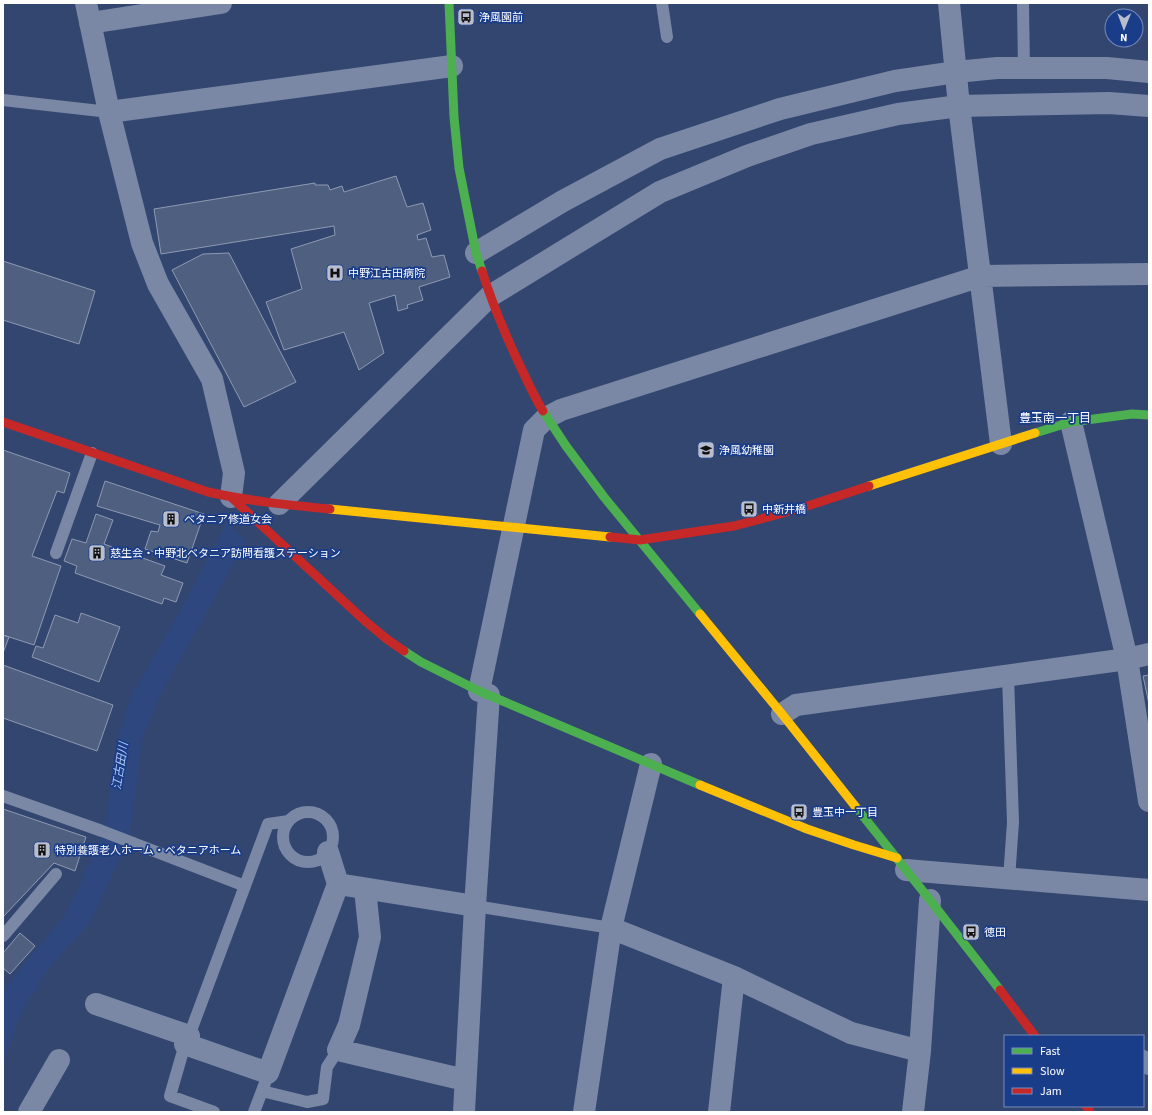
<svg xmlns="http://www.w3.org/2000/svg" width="1152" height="1115" font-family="'Source Sans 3','Noto Sans JP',sans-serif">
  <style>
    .water { fill: #2e487f }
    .pier { fill: #334670 }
    .building { fill: #4f5f80; stroke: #8e9ab3 }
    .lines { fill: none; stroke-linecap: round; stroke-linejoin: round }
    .lane { stroke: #7a87a5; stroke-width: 12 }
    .street { stroke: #7a87a5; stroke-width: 22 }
    .fast { stroke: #4caf50; stroke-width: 9 }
    .slow { stroke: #ffc107; stroke-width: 9 }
    .jam { stroke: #c62828; stroke-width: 9 }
    .labels { text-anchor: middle; stroke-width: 3.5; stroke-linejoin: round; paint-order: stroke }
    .poi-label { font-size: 11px; fill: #fff; stroke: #1a3d89; text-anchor: start }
    .neighbourhood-label { font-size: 12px; fill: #fff; stroke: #1a3d89 }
    .water-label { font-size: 12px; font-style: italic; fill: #afc6f4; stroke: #1a3d89 }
  </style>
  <rect width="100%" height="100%" fill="#334670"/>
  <path class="water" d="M228,520L247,539L190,642L163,689L143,735L132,819L128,837L124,848L93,917L86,927L59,956L38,983L39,987L26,1002L6,1053L3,1066V990L64,916L78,890L87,865L90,866L102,835L106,820L116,747L127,709L134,687L136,688L184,604Z"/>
  <path class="pier" d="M226,518H229L249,538V540L247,542L225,521Z"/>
  <path class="building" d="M396,176L407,207L423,203L431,230L417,235L418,240L426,238L432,257L444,255L450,277L419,287L423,300L407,305L408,308L398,311L395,295L369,303L384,353L359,370L344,332L284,350L266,302L302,289L291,249L335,235L334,226L161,254L154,209L315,183V185H328L330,190L342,186L344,192Z
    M229,253L296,382L244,407L172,270L203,254Z
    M3,261L95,291L79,344L3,320Z
    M3,450L70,473L64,493L57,491L32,556L61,566L34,645L3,635Z
    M105,481L204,514L187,563L145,549L151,531L158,532L160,525L97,506Z
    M96,514L113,520L104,544L165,566L161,575L183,583L176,602L164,598L162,604L75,573L77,566L64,561L72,539L86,543Z
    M81,613L120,627L99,682L32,657L36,646L43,648L55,615L78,623Z
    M3,635L9,637L3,653Z
    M3,665L113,705L97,751L3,718Z
    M1149,675V704L1143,676Z
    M3,809L86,837L75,871L54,863L3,917Z
    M20,933L35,946L10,974L3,968V953Z"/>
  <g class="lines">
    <path class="lane" d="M662,3L667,37
      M1023,3L1024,69
      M3,100L109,112
      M56,553L92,453
      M1008,676L1013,822L1009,879
      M3,796L102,831L245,886
      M283 837a25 25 0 1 1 50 0a25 25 0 1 1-50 0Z
      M475,906L611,928
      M3,936L56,874
      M189,1036L268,824L289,821
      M185,1044L170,1096L214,1112
      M262,1091L307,1102L323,1099L327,1067L338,1050
      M254,1112L265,1083"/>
    <path class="street" d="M86,3L109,112L142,243L158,284L212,379L234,473L231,497
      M949,3L959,106L1001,444
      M90,23L221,3
      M109,112L452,66
      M476,253L563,201L660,149L780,109L895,81L956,72L997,68H1107L1149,72
      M1071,422L1127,659L1149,801
      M279,504L490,296L660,192L747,156L811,134L898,114L959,106L1109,103L1149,106
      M479,691L534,430L546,418L561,410L981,276L1149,274
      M782,714L796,705L1127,659L1149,654
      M328,852L338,884L475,906
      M906,870L1149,890
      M365,889L370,937L349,1025L338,1050L465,1080
      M611,928L734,977L851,1033L920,1051
      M96,1004L189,1036L185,1044L268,1073L338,884
      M1143,1061L1149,1064
      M29,1112L59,1060
      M464,1112L475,906L489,695
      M584,1112L611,928L651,764
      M719,1112L734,977
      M913,1112L920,1051L930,900"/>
    <path class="fast" d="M449,3L454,117L459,168L476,253L482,271
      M543,411L566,446L604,497L700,614
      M1035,433L1071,422L1132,414L1149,415
      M404,651L421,662L479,691L700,785
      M855,806L930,900L1000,990"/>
    <path class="slow" d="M869,486L1035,433
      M330,509L610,537
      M700,614L782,714L855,806
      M700,785L807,829L854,845L897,858"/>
    <path class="jam" d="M482,271C493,306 507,339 523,372C529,385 535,398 543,411
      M3,422L208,492C248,501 289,505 330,509
      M231,497L365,621L388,640L404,651
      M610,537L640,540L734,526L798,509L869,486
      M1000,990L1035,1036
      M1086,1106L1090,1112"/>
  </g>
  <defs>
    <symbol id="bus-square" viewBox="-11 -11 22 22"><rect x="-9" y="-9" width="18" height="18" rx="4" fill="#b8becd" stroke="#1a3d89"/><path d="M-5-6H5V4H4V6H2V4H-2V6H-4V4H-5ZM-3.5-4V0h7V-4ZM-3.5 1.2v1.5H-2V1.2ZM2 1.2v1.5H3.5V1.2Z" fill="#111"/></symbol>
    <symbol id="hospital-square" viewBox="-11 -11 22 22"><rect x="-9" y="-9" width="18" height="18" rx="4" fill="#b8becd" stroke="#1a3d89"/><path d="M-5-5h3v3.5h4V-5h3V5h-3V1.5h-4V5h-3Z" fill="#111"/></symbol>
    <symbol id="school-square" viewBox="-11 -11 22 22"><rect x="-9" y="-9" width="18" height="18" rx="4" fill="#b8becd" stroke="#1a3d89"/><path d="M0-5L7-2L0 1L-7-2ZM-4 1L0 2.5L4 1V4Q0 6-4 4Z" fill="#111"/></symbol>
    <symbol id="building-square" viewBox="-11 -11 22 22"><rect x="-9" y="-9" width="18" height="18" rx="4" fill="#b8becd" stroke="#1a3d89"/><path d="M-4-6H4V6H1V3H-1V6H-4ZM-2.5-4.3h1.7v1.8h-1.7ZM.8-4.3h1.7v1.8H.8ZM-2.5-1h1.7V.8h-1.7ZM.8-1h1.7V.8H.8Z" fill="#111"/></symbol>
  </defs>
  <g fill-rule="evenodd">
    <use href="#bus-square" x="456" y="7" width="20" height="20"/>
    <use href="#hospital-square" x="325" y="263" width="20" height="20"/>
    <use href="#school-square" x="696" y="440" width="20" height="20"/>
    <use href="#bus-square" x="739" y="499" width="20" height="20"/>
    <use href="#building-square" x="161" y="509" width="20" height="20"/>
    <use href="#building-square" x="87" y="543" width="20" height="20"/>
    <use href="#bus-square" x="789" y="802" width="20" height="20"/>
    <use href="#building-square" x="32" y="840" width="20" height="20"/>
    <use href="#bus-square" x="961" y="922" width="20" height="20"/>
  </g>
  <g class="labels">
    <g class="poi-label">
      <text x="479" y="21">浄風園前</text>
      <text x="348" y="277">中野江古田病院</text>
      <text x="719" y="454">浄風幼稚園</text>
      <text x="762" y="513">中新井橋</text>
      <text x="184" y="523">ベタニア修道女会</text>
      <text x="110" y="557">慈生会・中野北ベタニア訪問看護ステーション</text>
      <text x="812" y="816">豊玉中一丁目</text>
      <text x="55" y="854">特別養護老人ホーム・ベタニアホーム</text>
      <text x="984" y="936">徳田</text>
    </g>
    <g class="neighbourhood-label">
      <text x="1055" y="422">豊玉南一丁目</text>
    </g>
    <g class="water-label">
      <text transform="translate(120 766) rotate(-81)" y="4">江古田川</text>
    </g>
  </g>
  <rect width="1152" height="1115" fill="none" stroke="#ffffff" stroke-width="8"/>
  <rect x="1004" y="1035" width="140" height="72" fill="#1a3d89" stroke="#768bb8"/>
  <rect x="1012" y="1048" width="20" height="6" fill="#4caf50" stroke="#768bb8"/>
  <text x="1040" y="1055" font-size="12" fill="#ffffff">Fast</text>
  <rect x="1012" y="1068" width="20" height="6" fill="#ffc107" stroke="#768bb8"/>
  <text x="1040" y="1075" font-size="12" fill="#ffffff">Slow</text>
  <rect x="1012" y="1088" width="20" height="6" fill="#c62828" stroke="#768bb8"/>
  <text x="1040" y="1095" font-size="12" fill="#ffffff">Jam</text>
  <g transform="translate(1124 28) rotate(181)"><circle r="19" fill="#1a3d89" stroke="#768bb8"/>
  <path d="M0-3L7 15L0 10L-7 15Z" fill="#b8becd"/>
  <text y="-6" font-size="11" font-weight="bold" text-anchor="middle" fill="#ffffff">N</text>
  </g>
</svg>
